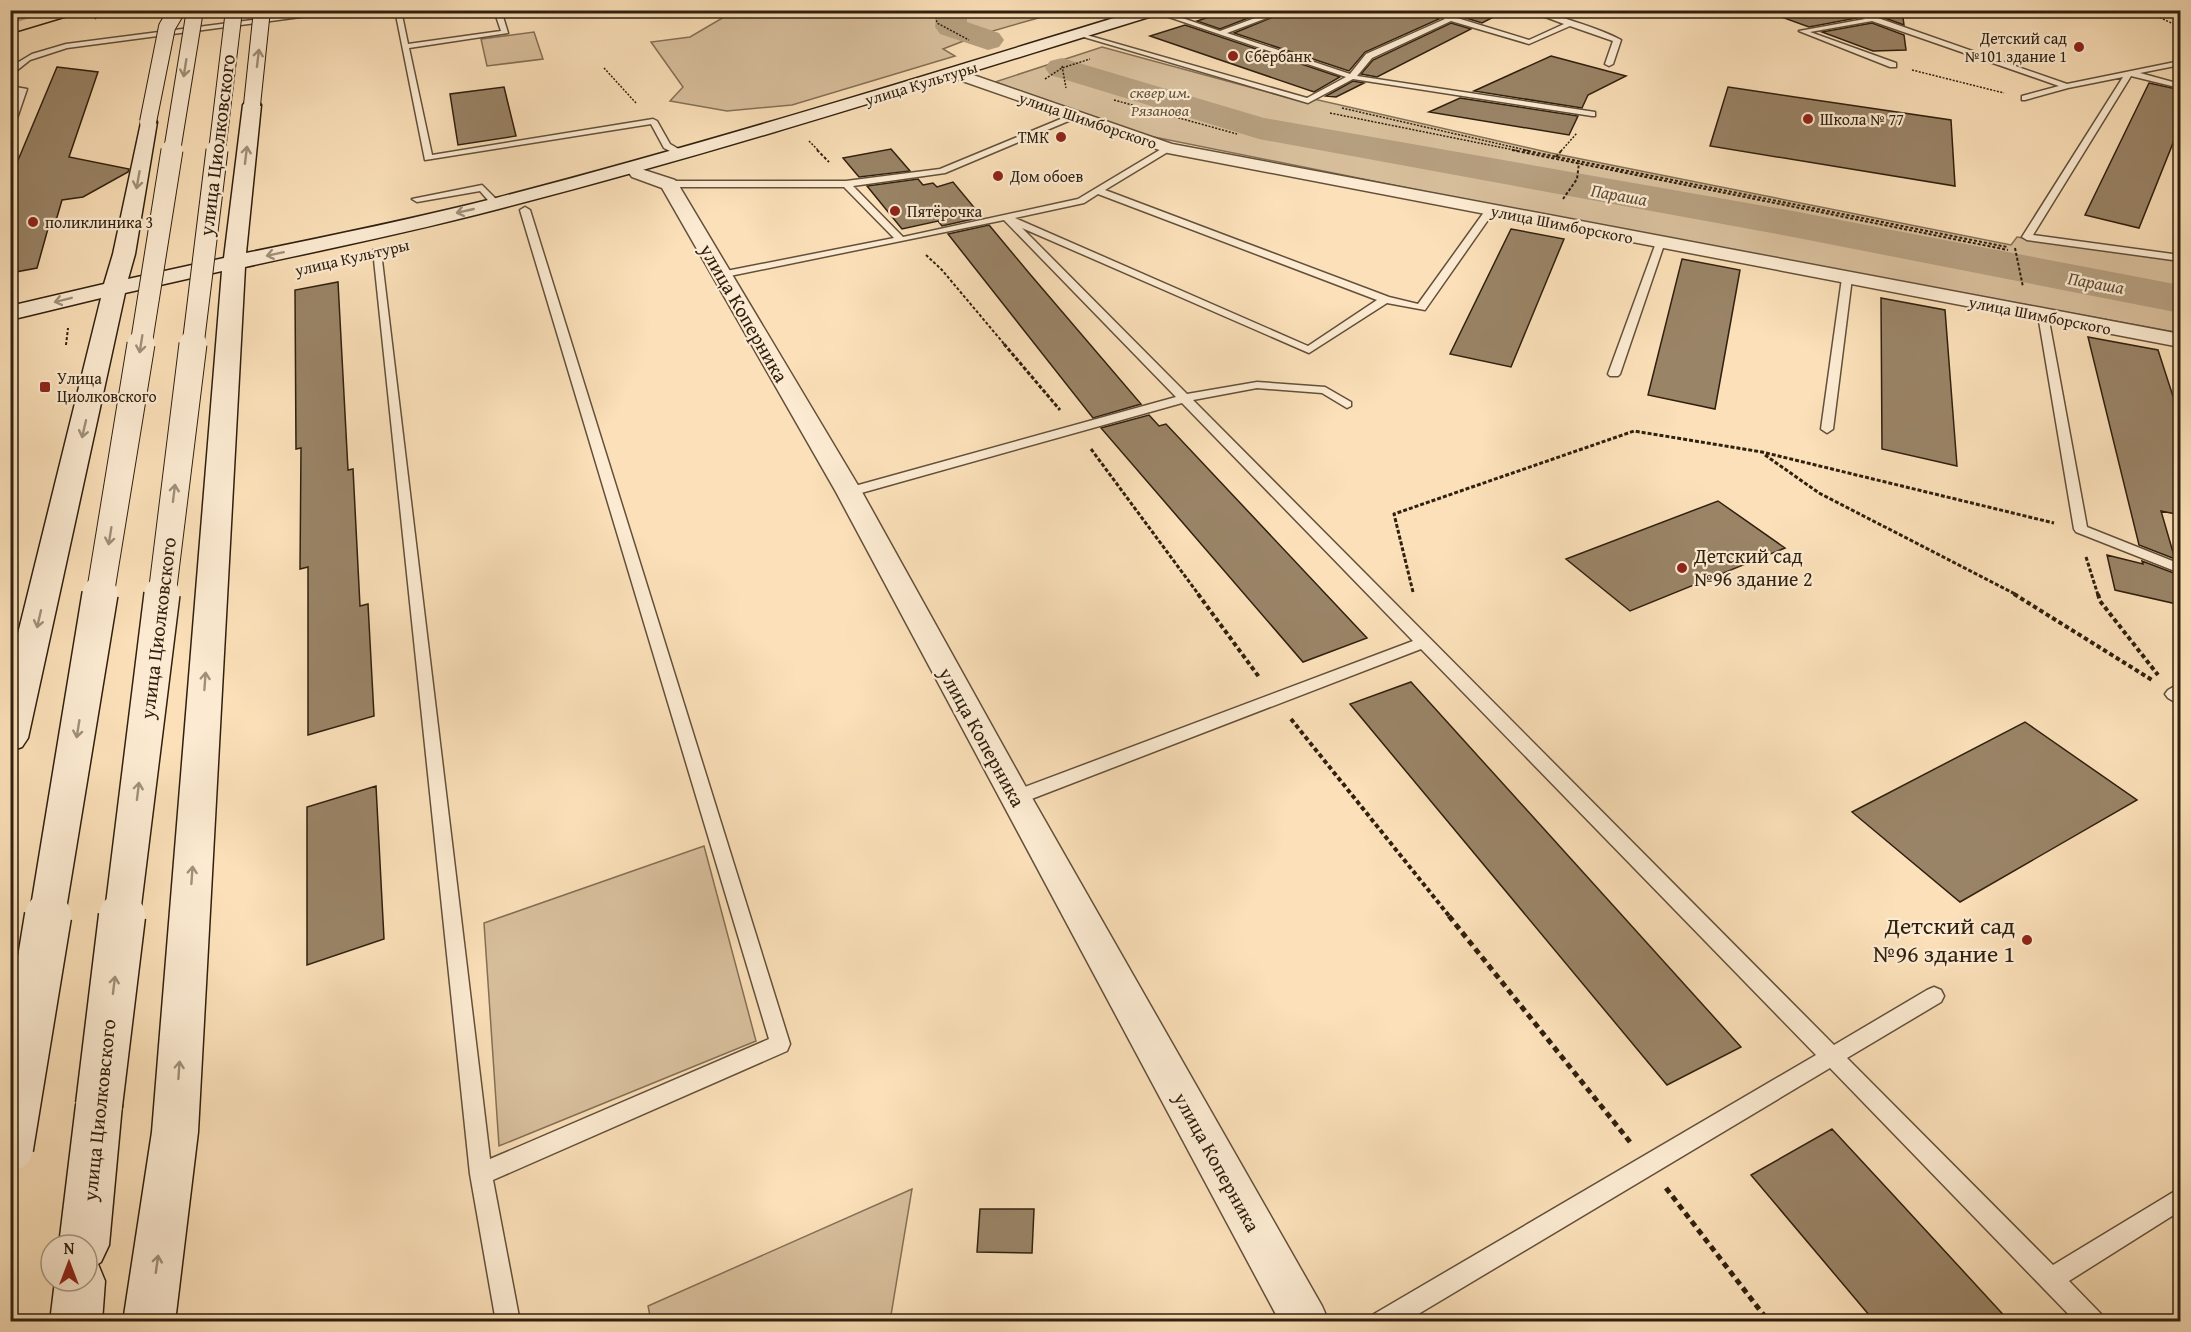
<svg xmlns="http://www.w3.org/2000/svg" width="2191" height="1332" font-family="'Gentium Book Plus',serif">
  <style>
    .green { fill: #d8bf9c; stroke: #847056; stroke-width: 1.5 }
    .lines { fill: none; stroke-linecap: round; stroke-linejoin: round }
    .river { fill: #b69f7f; fill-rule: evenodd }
    .building { fill: #9a8467; stroke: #30200f; stroke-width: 1.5 }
    .service-casing { stroke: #63503a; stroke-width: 3 }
    .minor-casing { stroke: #63503a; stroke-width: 3 }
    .secondary-casing { stroke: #30200f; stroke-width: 3 }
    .path-far4 { stroke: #30200f; stroke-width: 1.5; stroke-dasharray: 2 1.5; stroke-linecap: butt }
    .path-far3 { stroke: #30200f; stroke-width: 2; stroke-dasharray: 3 2; stroke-linecap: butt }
    .path-far2 { stroke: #30200f; stroke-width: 3; stroke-dasharray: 4 2; stroke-linecap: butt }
    .path-far1 { stroke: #30200f; stroke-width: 4; stroke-dasharray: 4.5 3; stroke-linecap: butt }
    .path { stroke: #30200f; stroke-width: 5; stroke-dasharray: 6 4.5; stroke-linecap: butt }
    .service { fill: #fcebd2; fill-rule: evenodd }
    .minor { fill: #fcebd2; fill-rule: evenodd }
    .secondary { fill: #fcebd2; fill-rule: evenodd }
    .tram { stroke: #30200f; stroke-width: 1.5 }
    .secondary-bridge-far4-casing { stroke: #30200f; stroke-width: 18; stroke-linecap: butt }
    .secondary-bridge-far3-casing { stroke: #30200f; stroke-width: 23; stroke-linecap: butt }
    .secondary-bridge-far2-casing { stroke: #30200f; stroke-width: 29; stroke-linecap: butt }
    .secondary-bridge-far1-casing { stroke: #30200f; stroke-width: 38; stroke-linecap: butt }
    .secondary-bridge-casing { stroke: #30200f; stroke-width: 49; stroke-linecap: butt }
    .path-bridge { stroke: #30200f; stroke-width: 2; stroke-dasharray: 3 2; stroke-linecap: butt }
    .secondary-bridge-far4 { stroke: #fcebd2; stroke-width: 16 }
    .secondary-bridge-far3 { stroke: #fcebd2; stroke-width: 21 }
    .secondary-bridge-far2 { stroke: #fcebd2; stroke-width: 27 }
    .secondary-bridge-far1 { stroke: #fcebd2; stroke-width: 35 }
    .secondary-bridge { stroke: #fcebd2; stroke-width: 46 }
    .oneway { stroke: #a0907a }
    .poi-dot { fill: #8f2418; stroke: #fcebd2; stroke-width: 2 }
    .labels { text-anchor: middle; stroke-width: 4.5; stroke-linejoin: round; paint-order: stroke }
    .far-poi-label { font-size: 16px; fill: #30200f; stroke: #fcebd2; text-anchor: start }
    .far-street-label { font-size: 16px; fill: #30200f; stroke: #fcebd2 }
    .far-park-label { font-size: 16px; font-style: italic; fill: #625039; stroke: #fcebd2 }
    .far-water-label { font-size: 18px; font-style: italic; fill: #5f4c36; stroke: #fcebd2 }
    .street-label { font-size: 20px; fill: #30200f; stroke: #fcebd2 }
    .poi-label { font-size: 20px; fill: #30200f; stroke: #fcebd2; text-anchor: start }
    .near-poi-label { font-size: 24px; fill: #30200f; stroke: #fcebd2; text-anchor: end }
  </style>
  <rect width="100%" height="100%" fill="#fbe0b9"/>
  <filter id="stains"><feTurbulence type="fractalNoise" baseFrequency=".00333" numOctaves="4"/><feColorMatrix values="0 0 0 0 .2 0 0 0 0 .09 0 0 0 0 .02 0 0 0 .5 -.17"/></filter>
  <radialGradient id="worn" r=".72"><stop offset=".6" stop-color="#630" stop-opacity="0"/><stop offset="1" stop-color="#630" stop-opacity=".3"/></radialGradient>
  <path class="green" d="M736,10L950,11L949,27L974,37L943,49L955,56L792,105L727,111L670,101L683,87L651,42L690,37Z
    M954,11H1022L1038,18L979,35L953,26Z
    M534,32L543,59L487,66L481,39Z
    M1102,47L1293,99L1305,97L1551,153L2011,245L2017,237L2180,261V333L1567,220L1149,136L995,82Z
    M704,846L756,1041L499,1146L484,923Z
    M912,1189L890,1321H651L648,1306Z"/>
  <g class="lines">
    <path class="river" d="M10,10H41L37,16L10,24Z
      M937,10H967V22L999,33L1004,40L999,47L988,50L940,34L935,27Z
      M1062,58L1264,118L1793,211L2180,285V313L1793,237L1259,139L1050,75L1045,68L1050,61Z"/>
  </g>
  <path class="building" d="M1230,10H1269L1220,29L1197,21Z
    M1290,10H1421L1439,19L1365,52L1349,71L1234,33Z
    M1440,10H1507L1482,23Z
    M1774,10H1842L1857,18L1809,27L1773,14Z
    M1863,10H1902L1904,25Z
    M1451,23L1471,29L1377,77L1361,74L1373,60Z
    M1872,23L1904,35L1906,50L1873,51L1822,32Z
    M1185,25L1340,77L1314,92L1150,36Z
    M1551,56L1626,76L1588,95L1582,108L1474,91Z
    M57,67L98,72L69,157L129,169L128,172L83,197L62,200L55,224L49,225L37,268L10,273V166L16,165Z
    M1353,81L1364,83L1336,97L1326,96Z
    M2149,83L2181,90V123L2139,228L2085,215Z
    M504,87L516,136L458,145L450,94Z
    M1728,87L1951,120L1955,186L1710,146Z
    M1460,98L1578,116L1569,135L1429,112Z
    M891,149L910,171L859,177L843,158Z
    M918,179L923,185L933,183L937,187L953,182L982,217L942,226L938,221L902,229L867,186Z
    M989,225L1029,273L1141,404L1093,418L948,234Z
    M1511,229L1564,239L1511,367L1450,354Z
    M1682,259L1740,270L1715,409L1648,395Z
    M338,282L348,470L353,469L360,606L368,604L374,716L308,735V567L300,569L301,448L296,449L295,290Z
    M1881,298L1945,310L1957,466L1882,449Z
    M2088,337L2158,350L2181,421V515L2161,511L2175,559L2139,545Z
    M1149,415L1159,426L1166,424L1367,638L1303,662L1101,428Z
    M1718,501L1785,548L1630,611L1566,559Z
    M2107,555L2143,564L2142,561L2179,575L2181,605L2115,590Z
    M1411,682L1741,1047L1667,1085L1350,704Z
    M2025,722L2137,800L1960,902L1852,812Z
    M376,786L384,939L307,965V807Z
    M1832,1129L1895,1197L2010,1322H1875L1751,1175Z
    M980,1209H1034L1032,1253L977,1252Z"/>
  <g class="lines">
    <defs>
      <path id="service" d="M330,10H353L67,48L30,60L10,76L12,66L32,54L66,44Z
        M395,10H401L408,44L501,31L494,10H501L508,33L409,48L432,155L653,119L657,121L670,144L689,155L682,157L664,148L651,124L425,160Z
        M1100,10H1111L1132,19L1127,20Z
        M1159,10L1220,31L1277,10H1288L1227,33L1350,74L1366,54L1445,19L1423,10H1431L1529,40L1564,24L1527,10C1544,10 1606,31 1621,40L1613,64L1609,66L1605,64L1613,41L1570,26L1529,44L1451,21L1372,58L1357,76L1595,112V116H1592L1353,79L1308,103L1077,35L1083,34L1307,98L1346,77L1151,11Z
        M1844,10H1855L2067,84L2180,61V65L2140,73L2180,84V88L2131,76L2033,235L2180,255V261L2027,240L2022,237L2123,77L2068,88L2025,100H2022V96L2059,86L1872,21L1810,32L1896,63V67H1890L1799,31L1865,19Z
        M10,86L27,89L14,127L10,129V114L18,91L10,90Z
        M1075,113H1078V117L945,173L853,186L903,237L1078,199L1168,145L1171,146V150L1105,190L1389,297L1418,304L1487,208H1493L1495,210L1425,310L1387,303L1309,353L1022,228L1187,394L1257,382L1325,387L1351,402V406L1347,408L1322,393L1257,388L1193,400L1834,1045L1927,990L1934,987L1941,990L1944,996L1941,1002L1847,1058L2053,1265L2180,1188V1211L2069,1281L2101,1314L2104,1322H2076L1830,1068L1405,1322H1371L1374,1314L1816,1055L1421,649L1021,803L1015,805L1009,803L1007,798L1009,793L1413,641L1182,403L854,495H844L843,492L844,489L1176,397L1004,220L720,278L716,277V273L894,238L844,187H669L665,184L669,181H846L940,169ZM1098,194L1377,300L1308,346L1015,218L1084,203Z
        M482,185L499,202V206H493L480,191L417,202L412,199Z
        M525,207L530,210L790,1044L787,1051L493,1180L520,1322H496L470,1174L373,250L381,252L490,1159L769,1039L520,210Z
        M1657,240L1665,242L1620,374L1618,376H1610L1608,374Z
        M1847,275L1852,278L1833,429L1827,433L1821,429L1842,278Z
        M2043,312L2048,315L2087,527L2180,564V573L2076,532L2074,529L2038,315Z
        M2180,683V705L2168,698L2165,694L2168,690Z"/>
      <path id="minor" d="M953,68L1172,144L2180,334V347L1168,153L948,76L945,73L948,70Z
        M638,168L675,180L678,184L862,492L1027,789L1322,1306L1329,1322H1280L836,492L662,188L632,177L629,173L632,169Z"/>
      <path id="secondary" d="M1140,10H1164L1162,13C944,80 727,150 506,207C420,230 332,248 245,267L198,1132L175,1322H123L152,1132L222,271L125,293L28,738L22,747L10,751V666L101,298L10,320V306L104,284L113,254L142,118H154L157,122L135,254L128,279L224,258L243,105L246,101H258L261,105L246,253C330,236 413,219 496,198C713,142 926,75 1140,10Z
        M99,1083L115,1090L122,1105L109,1245L101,1262L98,1264L105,1281L102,1322H50L55,1281H87V1245H59L76,1105L83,1090Z"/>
    </defs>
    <use href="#service" class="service-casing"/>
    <use href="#minor" class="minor-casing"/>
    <use href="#secondary" class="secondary-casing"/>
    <path class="path-far4" d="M934,10L937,23L969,40
      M2144,10L2180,27
      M95,19L104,10
      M1062,66L1066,88
      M604,68L636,103
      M1912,70L2004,93
      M1045,79L1062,68L1090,59
      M1114,100L1237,134
      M1342,108L1530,151
      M1330,113L1519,151
      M809,141L819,151
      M1561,151L1577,133"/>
    <path class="path-far3" d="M817,150L829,162
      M1512,150L2008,250
      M1523,150L2007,247
      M1556,157L1562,150
      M1563,199L1577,179L1579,163
      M926,255L942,270L1005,345
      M66,345L68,328"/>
    <path class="path-far2" d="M1004,344L1060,410
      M1091,449L1199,595
      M1765,455L1819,493L2017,595
      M2086,557L2098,595
      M1413,592L1394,514L1634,431L1762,452L2054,523"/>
    <path class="path-far1" d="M1198,594L1259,677
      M2014,594L2152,680
      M2098,594L2100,601L2158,675
      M1291,719L1450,917"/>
    <path class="path" d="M1449,916L1630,1142
      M1666,1188L1769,1322"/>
    <use href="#service" class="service"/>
    <use href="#minor" class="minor"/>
    <use href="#secondary" class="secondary"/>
    <path class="tram" d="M10,34L90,10"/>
    <defs>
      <path id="secondary-bridge-far4" d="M252,105L262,10
        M148,122L167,27L177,10
        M172,151L195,10
        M217,151L234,10"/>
      <path id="secondary-bridge-far3" d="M141,345L172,150
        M193,345L217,150"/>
      <path id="secondary-bridge-far2" d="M100,595L141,344
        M162,595L193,344"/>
      <path id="secondary-bridge-far1" d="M47,917L100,594
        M122,917L162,594"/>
      <path id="secondary-bridge" d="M99,1105L122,916
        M10,1148L48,916"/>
    </defs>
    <use href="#secondary-bridge-far4" class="secondary-bridge-far4-casing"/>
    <use href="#secondary-bridge-far3" class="secondary-bridge-far3-casing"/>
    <use href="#secondary-bridge-far2" class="secondary-bridge-far2-casing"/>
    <use href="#secondary-bridge-far1" class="secondary-bridge-far1-casing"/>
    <use href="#secondary-bridge" class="secondary-bridge-casing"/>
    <path class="path-bridge" d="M2015,248L2023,287"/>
    <use href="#secondary-bridge-far4" class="secondary-bridge-far4"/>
    <use href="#secondary-bridge-far3" class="secondary-bridge-far3"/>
    <use href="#secondary-bridge-far2" class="secondary-bridge-far2"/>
    <use href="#secondary-bridge-far1" class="secondary-bridge-far1"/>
    <use href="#secondary-bridge" class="secondary-bridge"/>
  </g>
  <defs><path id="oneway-shaft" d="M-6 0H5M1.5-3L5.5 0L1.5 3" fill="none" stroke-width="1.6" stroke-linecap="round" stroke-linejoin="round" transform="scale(1.5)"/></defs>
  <g class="oneway">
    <use href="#oneway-shaft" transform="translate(258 58) rotate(-83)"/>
    <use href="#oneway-shaft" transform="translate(185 68) rotate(99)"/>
    <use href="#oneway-shaft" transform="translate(246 155) rotate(-83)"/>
    <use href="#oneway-shaft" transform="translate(138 180) rotate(100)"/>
    <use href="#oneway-shaft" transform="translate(465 211) rotate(167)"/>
    <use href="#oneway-shaft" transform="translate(275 254) rotate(168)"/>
    <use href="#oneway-shaft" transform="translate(63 300) rotate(166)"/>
    <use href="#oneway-shaft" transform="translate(141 344) rotate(99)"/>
    <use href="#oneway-shaft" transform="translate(84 429) rotate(103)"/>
    <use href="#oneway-shaft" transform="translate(174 493) rotate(-83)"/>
    <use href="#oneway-shaft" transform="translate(110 536) rotate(99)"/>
    <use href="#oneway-shaft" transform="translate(39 619) rotate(103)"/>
    <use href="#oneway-shaft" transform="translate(205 681) rotate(-86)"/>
    <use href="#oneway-shaft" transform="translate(78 729) rotate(99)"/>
    <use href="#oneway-shaft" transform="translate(138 791) rotate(-83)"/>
    <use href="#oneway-shaft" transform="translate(192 875) rotate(-86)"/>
    <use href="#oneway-shaft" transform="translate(114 985) rotate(-83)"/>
    <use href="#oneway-shaft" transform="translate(179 1070) rotate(-86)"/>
    <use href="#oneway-shaft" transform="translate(157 1264) rotate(-82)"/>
  </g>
  <g class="poi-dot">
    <circle cx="2079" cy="47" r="6"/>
    <circle cx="1233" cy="56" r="6"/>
    <circle cx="1808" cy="119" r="6"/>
    <circle cx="1061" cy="137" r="6"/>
    <circle cx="998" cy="176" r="6"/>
    <circle cx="895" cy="211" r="6"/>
    <circle cx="33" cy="222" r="6"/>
    <rect x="39" y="381" width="12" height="12" rx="3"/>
    <circle cx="1682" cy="568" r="6"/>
    <circle cx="2027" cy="940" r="6"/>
  </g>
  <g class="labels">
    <g class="far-poi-label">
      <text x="2067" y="44" text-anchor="end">Детский сад<tspan x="2067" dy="18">№101 здание 1</tspan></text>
      <text x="1245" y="62">Сбербанк</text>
      <text x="1820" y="125">Школа № 77</text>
      <text x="1049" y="143" text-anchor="end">ТМК</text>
      <text x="1010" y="182">Дом обоев</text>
      <text x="907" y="217">Пятёрочка</text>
      <text x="45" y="228">поликлиника 3</text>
      <text x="57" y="384">Улица<tspan x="57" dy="18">Циолковского</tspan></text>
    </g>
    <g class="far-street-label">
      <text transform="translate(921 83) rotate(-17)" y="6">улица Культуры</text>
      <text transform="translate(1088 120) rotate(19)" y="6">улица Шимборского</text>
      <text transform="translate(1562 224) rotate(11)" y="6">улица Шимборского</text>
      <text transform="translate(352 257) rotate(-13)" y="6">улица Культуры</text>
      <text transform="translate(2040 315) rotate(11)" y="6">улица Шимборского</text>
    </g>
    <g class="far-park-label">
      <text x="1160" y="98">сквер им.<tspan x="1160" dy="18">Рязанова</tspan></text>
    </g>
    <g class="far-water-label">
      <text transform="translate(1619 195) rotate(10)" y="6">Параша</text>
      <text transform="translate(2096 283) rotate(10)" y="6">Параша</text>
    </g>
    <g class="street-label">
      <text transform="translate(217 145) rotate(-83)" y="7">улица Циолковского</text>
      <text transform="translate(744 313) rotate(60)" y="7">улица Коперника</text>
      <text transform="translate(158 628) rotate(-83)" y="7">улица Циолковского</text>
      <text transform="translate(982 737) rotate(61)" y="7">улица Коперника</text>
      <text transform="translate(99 1110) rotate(-84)" y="7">улица Циолковского</text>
      <text transform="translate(1217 1162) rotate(61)" y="7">улица Коперника</text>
    </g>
    <g class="poi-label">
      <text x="1694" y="563">Детский сад<tspan x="1694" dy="23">№96 здание 2</tspan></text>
    </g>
    <g class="near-poi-label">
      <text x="2015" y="934">Детский сад<tspan x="2015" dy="28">№96 здание 1</tspan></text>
    </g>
  </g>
  <rect width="2191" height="1332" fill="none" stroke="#fbe0b9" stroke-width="36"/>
  <rect x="12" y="12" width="2167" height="1308" fill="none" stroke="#30200f" stroke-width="3"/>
  <rect x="18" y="18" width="2155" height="1296" fill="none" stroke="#30200f" stroke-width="1.5"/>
  <g transform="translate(69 1263)"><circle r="28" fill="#fcebd2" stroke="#aa9a84" stroke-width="1.5"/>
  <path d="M0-4.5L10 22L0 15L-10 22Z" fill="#8f2418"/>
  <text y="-9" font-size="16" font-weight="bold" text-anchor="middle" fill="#30200f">N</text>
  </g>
  <rect width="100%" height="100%" filter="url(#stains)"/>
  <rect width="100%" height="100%" fill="url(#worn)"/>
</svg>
